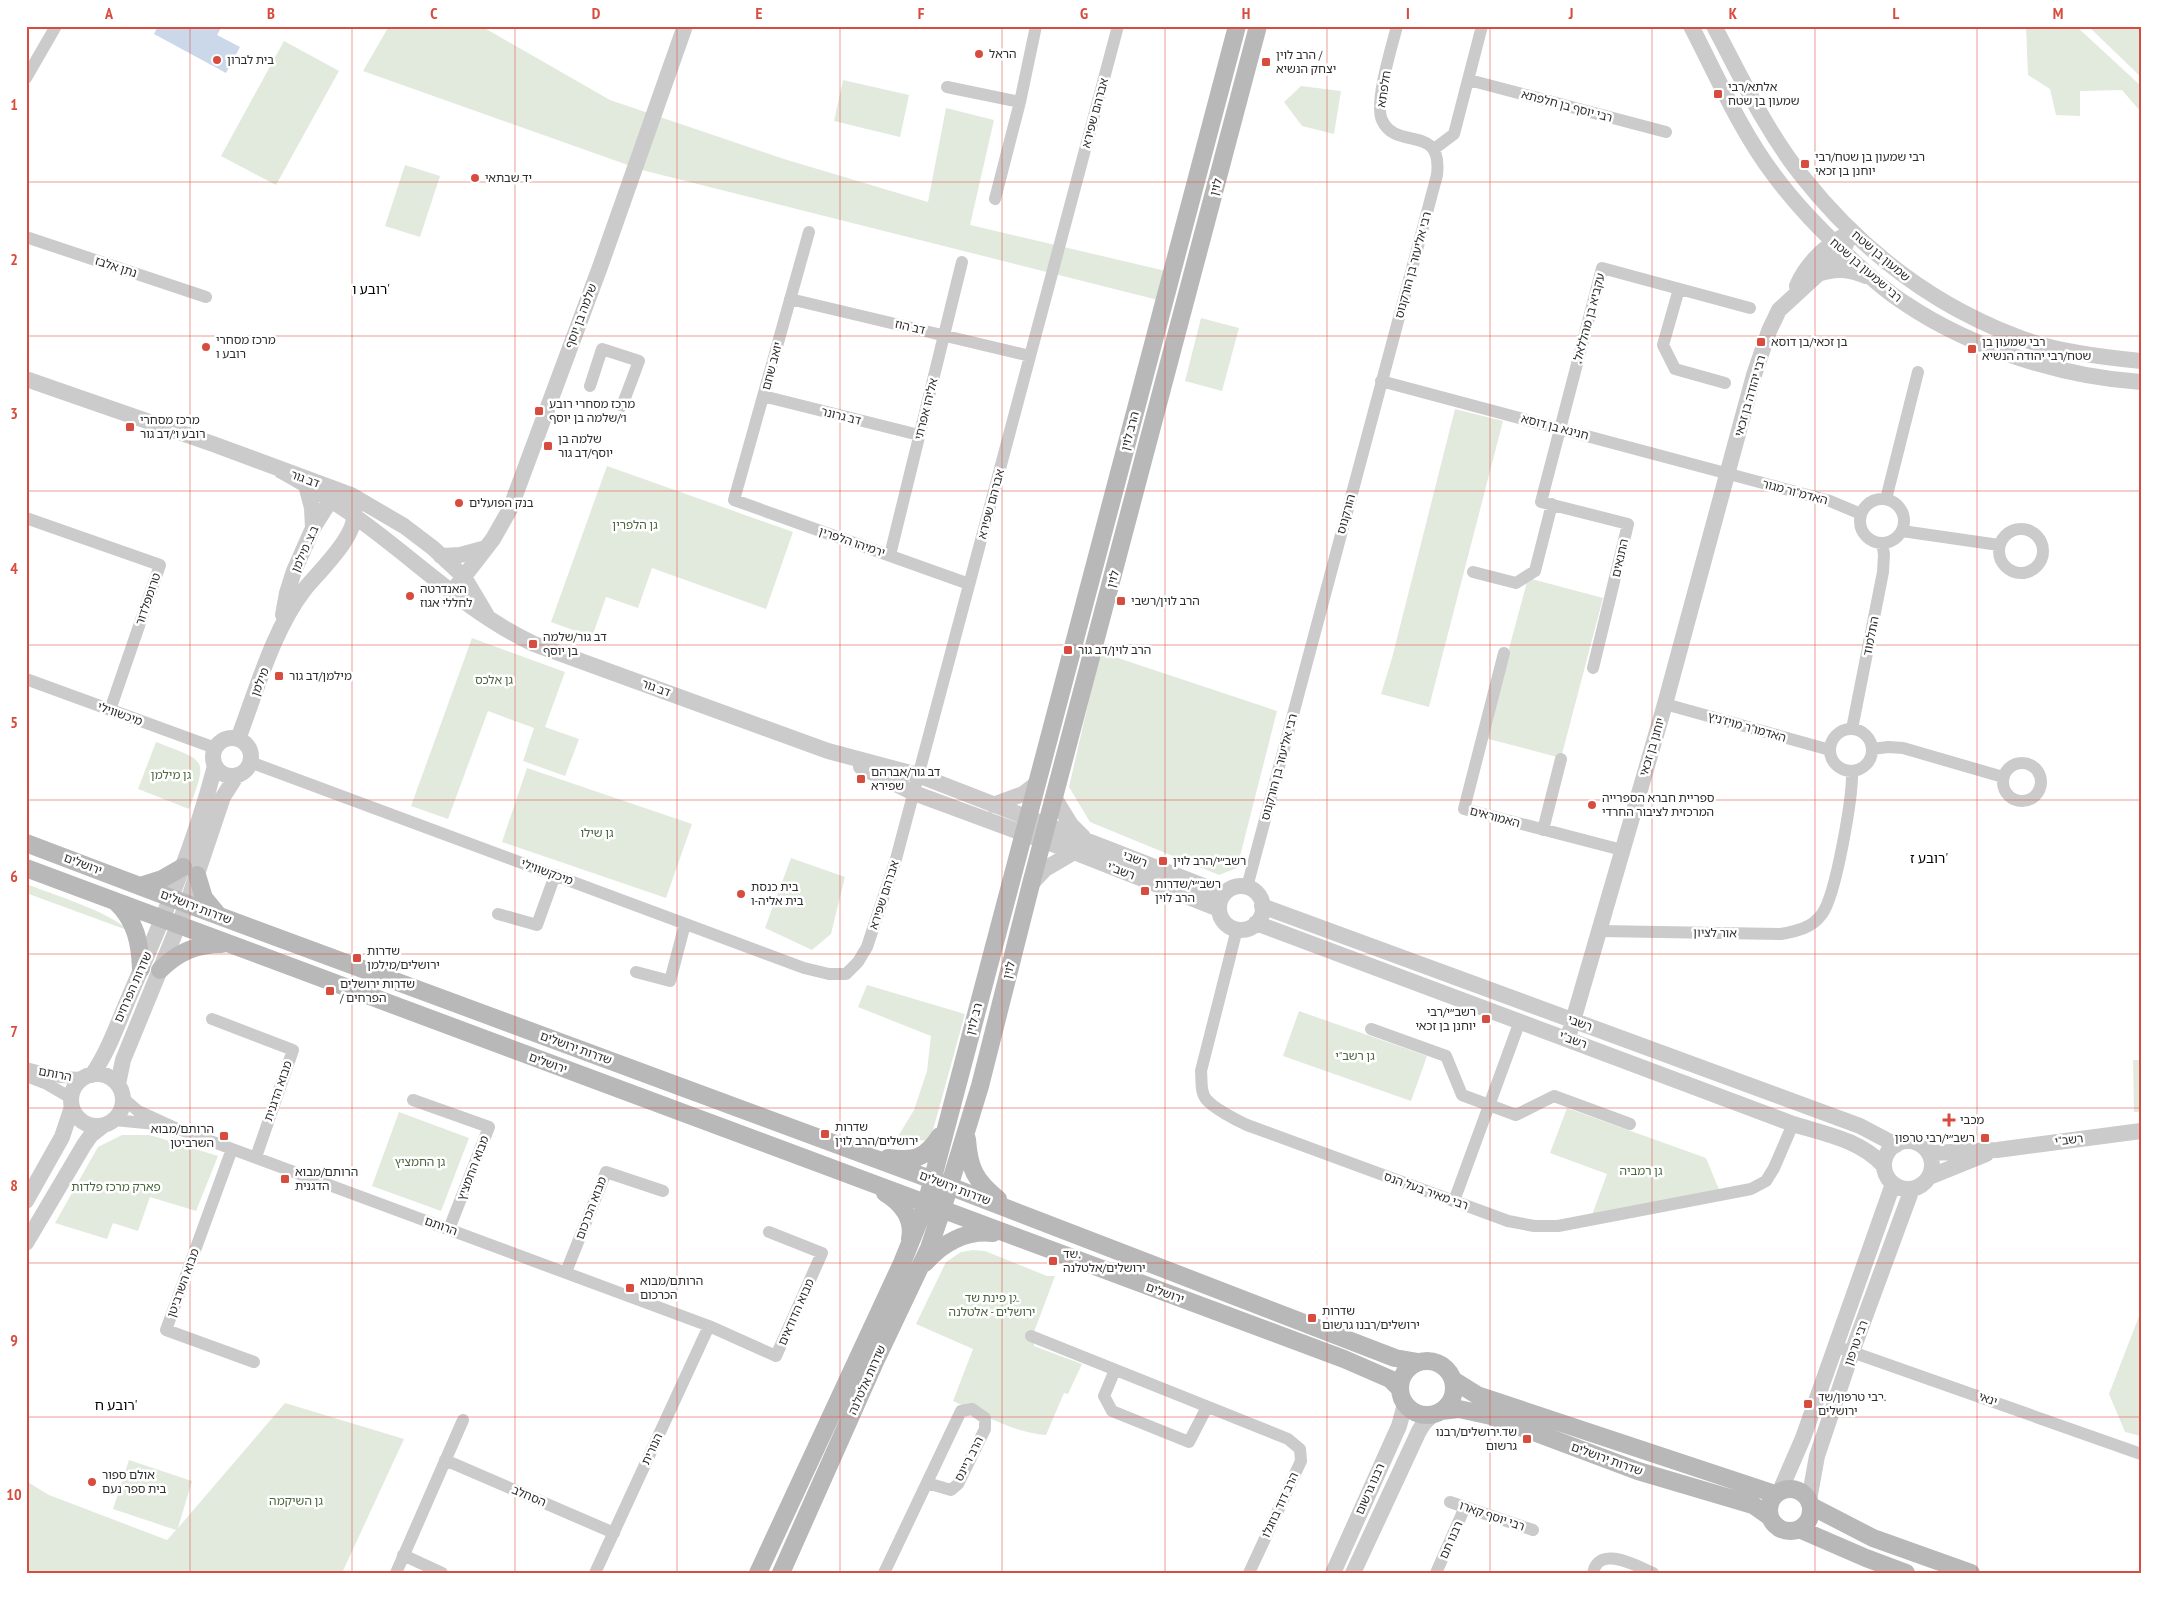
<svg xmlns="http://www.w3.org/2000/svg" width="2167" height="1599" font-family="'PT Sans Narrow','Noto Sans Hebrew',sans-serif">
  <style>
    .green { fill: #e2eadd }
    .water { fill: #cbd8e9 }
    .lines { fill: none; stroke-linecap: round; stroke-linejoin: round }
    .minor { stroke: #cbcbcb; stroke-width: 12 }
    .tertiary { stroke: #cbcbcb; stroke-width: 16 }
    .secondary { stroke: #b8b8b8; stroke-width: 18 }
    .grid { fill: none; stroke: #d74c3e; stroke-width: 1; stroke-opacity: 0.55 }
    .poi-dot { fill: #d74c3e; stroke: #fff; stroke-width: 2 }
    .labels { text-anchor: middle; stroke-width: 5; stroke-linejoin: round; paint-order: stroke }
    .poi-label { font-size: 12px; fill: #2e2e2e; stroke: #fff; text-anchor: start }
    .street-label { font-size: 12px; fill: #2e2e2e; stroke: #fff }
    .park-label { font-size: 12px; fill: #4b663f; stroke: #fff }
    .neighbourhood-label { font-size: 14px; fill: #000; stroke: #fff }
    .neatline { fill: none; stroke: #d74c3e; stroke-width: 2 }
    .grid-label { font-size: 16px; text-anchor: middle; font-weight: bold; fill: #d74c3e }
  </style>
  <rect width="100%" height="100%" fill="#fff"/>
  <path class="green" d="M389,26H481L610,100L784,159L928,202L946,108L994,120L970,225L1166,271L1158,300L642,170L363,71Z
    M2026,26H2076L2141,86V112L2122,90L2080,91V116L2056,115L2050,89L2028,75Z
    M2088,26H2141V77Z
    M284,41L339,71L276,185L221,156Z
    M843,80L909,95L900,137L834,121Z
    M1301,86L1341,91L1334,134L1302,126L1284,102Z
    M405,165L440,176L420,237L385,226Z
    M1201,318L1239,328L1222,391L1185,381Z
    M1455,409L1503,421L1429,707L1381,694L1392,658Z
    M607,466L793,532L766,609L652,568L638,608L606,597L592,637L551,622Z
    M1528,578L1603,598L1561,758L1485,738Z
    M472,638L565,672L545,727L579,739L565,776L523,761L534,728L488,711L448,819L411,806Z
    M1100,652L1277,711L1237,868L1219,875L1090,822L1069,787Z
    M156,742C207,762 208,757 189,809L138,789Z
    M527,768L692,824L666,898L502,842Z
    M791,858L845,877L831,934L812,950L765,928Z
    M26,884C49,893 113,913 127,930L26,893Z
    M867,985L965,1014L930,1141L897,1138L914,1110L927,1071L931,1036L858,1007Z
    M1299,1011L1427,1056L1411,1101L1283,1056Z
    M2133,1060H2141L2140,1112H2134Z
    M1567,1108L1706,1158L1720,1192L1592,1215L1607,1174L1550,1153Z
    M399,1112L469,1138L441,1211L372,1186Z
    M122,1135H150L218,1156L196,1211L150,1197L138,1231L113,1223L107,1239L55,1223L98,1147Z
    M973,1250L985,1251L1047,1276H1055L1034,1332V1346L1082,1364L1068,1394L1064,1393L1046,1435C1014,1433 982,1414 953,1401L973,1349L916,1324L946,1262L961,1252Z
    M2141,1311V1436L2125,1432L2109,1394Z
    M285,1403L404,1439L342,1573H26V1481L49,1495L167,1540L176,1530L113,1509L129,1460L192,1481L178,1528Z"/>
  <path class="water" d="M158,26H222L217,35L240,47L226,73L154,34Z"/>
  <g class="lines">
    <path class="minor" d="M26,78L56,26
      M1469,80L1666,132
      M947,87L1020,102
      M1434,149L1454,134L1482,26
      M995,199L1020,102L1036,26
      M809,232L734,500L969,584
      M26,237L206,297
      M1679,289L1663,345L1675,369L1725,383
      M790,299L1030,356
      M1381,381L1830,501L1861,514
      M590,386L602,349L639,361L622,406
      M763,396L919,435
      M1860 521a22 22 0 1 1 44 0a22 22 0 1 1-44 0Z
      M1886,499L1918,372
      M26,518L160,565L110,710
      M1999 551a22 22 0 1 1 44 0a22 22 0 1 1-44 0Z
      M1902,531L1999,545
      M890,555L962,262
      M1473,572L1516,583L1535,571L1552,504
      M1504,653L1464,809L1622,850
      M1593,668L1628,524L1541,502L1602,268L1750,308
      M26,679L215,748
      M1665,704L1830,750
      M1852,729L1883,572L1884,554L1882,543
      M1830 750a21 21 0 1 1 42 0a21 21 0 1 1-42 0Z
      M1872,749L1888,747L1903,748L2003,777
      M250,762L804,968L829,974H846L858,962L867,947L896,859L1118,26
      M2003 782a19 19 0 1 1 38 0a19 19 0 1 1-38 0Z
      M1543,830L1561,759
      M1247,887L1437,175C1443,122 1396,152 1382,120C1374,103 1392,46 1397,26
      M498,914L537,925L555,875
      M1237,929L1201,1071C1202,1079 1200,1092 1206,1099C1213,1108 1236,1120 1247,1125L1508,1221L1534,1226H1558L1751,1189L1766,1181L1774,1168L1793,1124
      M1599,931L1781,934C1797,931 1812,928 1822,914C1836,895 1853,796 1852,771
      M636,972L670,981L685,924
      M212,1019L293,1050L256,1157
      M1371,1029L1446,1056L1462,1095L1516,1115L1554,1096L1630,1124
      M26,1068L60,1077L84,1078
      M26,1076L47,1084L71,1098
      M123,1098L138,1111L173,1127L709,1326L776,1356L822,1253L769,1232
      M413,1100L489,1127L449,1229
      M114,1120L156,1124
      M232,1149L166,1330L254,1362
      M1454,1201L1520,1021
      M566,1272L606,1172L663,1191
      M1031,1336L1288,1439L1300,1449L1301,1461L1249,1573
      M1835,1346L2141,1454
      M1115,1370L1104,1396L1112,1411L1189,1442L1207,1407
      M445,1460L614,1533
      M1450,1502L1533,1530
      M403,1555L442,1573
      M396,1573L463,1420
      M595,1573L709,1326
      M884,1573L961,1411L972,1409L985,1418V1429L958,1484L951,1490L927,1483
      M1436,1573L1465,1507
      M1593,1573C1599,1544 1637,1566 1653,1573"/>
    <path class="tertiary" d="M1691,26C1717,76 1740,130 1774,175C1796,205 1821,230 1848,256C1866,273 1885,291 1906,304C1972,348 2061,377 2141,382
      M1714,26C1741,77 1766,131 1802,176C1859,248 1929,303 2015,336C2052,351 2101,357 2141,361
      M1818,274C1836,268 1848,269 1866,276
      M1797,286C1805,266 1824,247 1842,237
      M26,379L213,444L351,495L404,526L433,548L464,577L486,614
      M280,470C306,485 333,500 357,518C416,560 468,613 534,644L828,751L918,775L1224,894
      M306,485L312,508L313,528
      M441,556L460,555L486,548
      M452,592L493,539L510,509L600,267L685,26
      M283,615L287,593L294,571L313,528L330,501L341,498
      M213 757a19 19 0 1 1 38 0a19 19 0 1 1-38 0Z
      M238,739C256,692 273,630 304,590C319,571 360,534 354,509
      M861,767L914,793L1074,852L1219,909
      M1055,799L1071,825L1083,837
      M993,805L1023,794L1036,784
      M1031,884L1045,869L1074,852
      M1219 908a22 22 0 1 1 44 0a22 22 0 1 1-44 0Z
      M1262,906L1860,1126L1896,1145
      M1256,923L1793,1124C1825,1134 1861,1140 1884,1166
      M1568,1038L1665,704L1754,375L1769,331L1779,310L1843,251L1851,232
      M71 1100a26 26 0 1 1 52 0a26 26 0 1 1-52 0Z
      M92,1075C110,1049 120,1017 133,988C164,916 195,843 215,766
      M118,1084L123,1060L187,904L223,797L237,775
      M1884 1165a24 24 0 1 1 48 0a24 24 0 1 1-48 0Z
      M1929,1153L1997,1150L2141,1131
      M1929,1177L1986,1154
      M26,1201L62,1137L72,1107
      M26,1243L84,1145L91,1135L104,1125
      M1780,1491L1803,1438L1893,1184
      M1809,1500L1817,1456L1852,1352L1912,1189
      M1333,1573L1399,1426L1405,1404
      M1353,1573L1419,1431L1424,1423L1433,1414"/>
    <path class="secondary" d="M26,843L187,904L949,1186L1395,1358L1418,1362
      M26,868L1344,1359L1390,1379L1400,1389
      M197,875L204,898L218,915
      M140,886L162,879L183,867
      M116,902C136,921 140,943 141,969
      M160,970C178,952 197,944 222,944
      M967,1139C969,1168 975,1181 998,1199
      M888,1158C915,1161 925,1159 940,1136
      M885,1193C902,1203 914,1219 910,1239
      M925,1263C942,1243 966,1230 993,1233
      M1400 1388a27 27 0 1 1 54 0a27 27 0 1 1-54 0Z
      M1453,1380L1477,1395L1775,1494
      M1441,1411L1459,1409L1491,1416L1638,1471L1753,1505L1770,1517
      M1769 1510a21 21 0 1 1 42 0a21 21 0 1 1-42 0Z
      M1811,1506L1873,1538L1971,1573
      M1799,1529L1866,1558L1906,1573
      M758,1573L902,1263L926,1204L1237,26
      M781,1573L874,1364L929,1248L942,1210L980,1086L1031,884L1258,26"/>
  </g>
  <path class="grid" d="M190,26V1573M352,26V1573M515,26V1573M677,26V1573M840,26V1573M1002,26V1573M1165,26V1573M1327,26V1573M1490,26V1573M1652,26V1573M1815,26V1573M1977,26V1573M26,182H2141M26,336H2141M26,491H2141M26,645H2141M26,800H2141M26,954H2141M26,1108H2141M26,1263H2141M26,1417H2141"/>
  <g class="poi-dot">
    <circle cx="979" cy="54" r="5"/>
    <circle cx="217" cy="60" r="5"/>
    <rect x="1261" y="57" width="10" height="10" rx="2.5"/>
    <rect x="1713" y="89" width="10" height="10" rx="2.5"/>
    <rect x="1800" y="159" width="10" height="10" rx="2.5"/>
    <circle cx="475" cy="178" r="5"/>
    <rect x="1756" y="337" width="10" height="10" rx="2.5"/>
    <circle cx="206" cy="347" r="5"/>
    <rect x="1967" y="344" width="10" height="10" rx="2.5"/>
    <rect x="534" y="406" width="10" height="10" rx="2.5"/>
    <rect x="125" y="422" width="10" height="10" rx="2.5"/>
    <rect x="543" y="441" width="10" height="10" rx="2.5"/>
    <circle cx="459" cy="503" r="5"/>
    <circle cx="410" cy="596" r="5"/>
    <rect x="1116" y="596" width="10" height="10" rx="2.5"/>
    <rect x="528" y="639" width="10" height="10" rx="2.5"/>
    <rect x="1063" y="645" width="10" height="10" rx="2.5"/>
    <rect x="274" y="671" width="10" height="10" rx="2.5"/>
    <rect x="856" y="774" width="10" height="10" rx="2.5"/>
    <circle cx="1592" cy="805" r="5"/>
    <rect x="1158" y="856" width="10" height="10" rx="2.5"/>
    <rect x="1140" y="886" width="10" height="10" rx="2.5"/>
    <circle cx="741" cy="894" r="5"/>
    <rect x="352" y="953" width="10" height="10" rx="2.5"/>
    <rect x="325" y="986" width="10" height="10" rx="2.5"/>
    <rect x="1481" y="1014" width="10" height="10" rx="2.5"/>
    <path d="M1946.5 1112.5h5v5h5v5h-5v5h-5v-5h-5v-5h5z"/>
    <rect x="820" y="1129" width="10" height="10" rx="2.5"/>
    <rect x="219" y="1131" width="10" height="10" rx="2.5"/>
    <rect x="1980" y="1133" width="10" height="10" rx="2.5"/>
    <rect x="280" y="1174" width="10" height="10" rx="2.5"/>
    <rect x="1048" y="1256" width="10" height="10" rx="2.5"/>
    <rect x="625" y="1283" width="10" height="10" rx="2.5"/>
    <rect x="1307" y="1313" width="10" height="10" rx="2.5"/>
    <rect x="1803" y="1399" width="10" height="10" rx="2.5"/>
    <rect x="1522" y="1434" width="10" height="10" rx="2.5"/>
    <circle cx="92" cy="1482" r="5"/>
  </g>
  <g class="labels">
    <g class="poi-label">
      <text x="989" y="58">הראל</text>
      <text x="1276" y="59">הרב לוין /<tspan x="1276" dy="14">יצחק הנשיא</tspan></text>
      <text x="227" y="64">בית לברון</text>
      <text x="1728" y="91">אלתא/רבי<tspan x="1728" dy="14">שמעון בן שטח</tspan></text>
      <text x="1815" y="161">רבי שמעון בן שטח/רבי<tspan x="1815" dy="14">יוחנן בן זכאי</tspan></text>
      <text x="485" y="182">יד שבתאי</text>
      <text x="216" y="344">מרכז מסחרי<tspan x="216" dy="14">רובע ו</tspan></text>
      <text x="1771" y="346">בן זכאי/בן דוסא</text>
      <text x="1982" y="346">רבי שמעון בן<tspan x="1982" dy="14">שטח/רבי יהודה הנשיא</tspan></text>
      <text x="549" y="408">מרכז מסחרי רובע<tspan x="549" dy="14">ו׳/שלמה בן יוסף</tspan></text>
      <text x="140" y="424">מרכז מסחרי<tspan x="140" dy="14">רובע ו׳/דב גור</tspan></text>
      <text x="558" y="443">שלמה בן<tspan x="558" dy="14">יוסף/דב גור</tspan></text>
      <text x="469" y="507">בנק הפועלים</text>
      <text x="420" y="593">האנדרטה<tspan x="420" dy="14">לחללי אגוז</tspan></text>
      <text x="1131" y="605">הרב לוין/רשבי</text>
      <text x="543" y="641">דב גור/שלמה<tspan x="543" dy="14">בן יוסף</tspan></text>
      <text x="1078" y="654">הרב לוין/דב גור</text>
      <text x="289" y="680">מילמן/דב גור</text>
      <text x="871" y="776">דב גור/אברהם<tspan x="871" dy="14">שפירא</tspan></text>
      <text x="1602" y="802">ספריית חברא הספרייה<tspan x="1602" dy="14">המרכזית לציבור החרדי</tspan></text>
      <text x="1173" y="865">רשב״י/הרב לוין</text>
      <text x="1155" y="888">רשב״י/שדרות<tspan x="1155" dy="14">הרב לוין</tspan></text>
      <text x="751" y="891">בית כנסת<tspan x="751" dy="14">בית אליה-ו</tspan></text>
      <text x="367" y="955">שדרות<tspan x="367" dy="14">ירושלים/מילמן</tspan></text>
      <text x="340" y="988">שדרות ירושלים<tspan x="340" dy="14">/ הפרחים</tspan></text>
      <text x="1476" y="1016" text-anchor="end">רשב״י/רבי<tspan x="1476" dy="14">יוחנן בן זכאי</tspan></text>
      <text x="1960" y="1124">מכבי</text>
      <text x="835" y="1131">שדרות<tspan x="835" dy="14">ירושלים/הרב לוין</tspan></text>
      <text x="214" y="1133" text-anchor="end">הרותם/מבוא<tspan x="214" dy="14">השרביטן</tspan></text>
      <text x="1975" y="1142" text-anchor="end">רשב״י/רבי טרפון</text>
      <text x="295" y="1176">הרותם/מבוא<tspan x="295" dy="14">הדגנית</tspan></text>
      <text x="1063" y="1258">שד.<tspan x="1063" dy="14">ירושלים/אלטלנה</tspan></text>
      <text x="640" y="1285">הרותם/מבוא<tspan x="640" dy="14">הכרכום</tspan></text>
      <text x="1322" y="1315">שדרות<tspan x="1322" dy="14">ירושלים/רבנו גרשום</tspan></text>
      <text x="1818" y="1401">רבי טרפון/שד.<tspan x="1818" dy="14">ירושלים</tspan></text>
      <text x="1517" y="1436" text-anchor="end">שד.ירושלים/רבנו<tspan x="1517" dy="14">גרשום</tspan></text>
      <text x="102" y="1479">אולם ספור<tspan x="102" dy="14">בית ספר נעם</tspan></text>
    </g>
    <g class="street-label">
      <text transform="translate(1384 89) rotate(-81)" y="4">חלפתא</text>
      <text transform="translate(1567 106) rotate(15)" y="4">רבי יוסף בן חלפתא</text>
      <text transform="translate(1095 113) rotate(-75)" y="4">אברהם שפירא</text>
      <text transform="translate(1216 187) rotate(-75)" y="4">לוין</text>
      <text transform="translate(1881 256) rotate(40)" y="4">שמעון בן שטח</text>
      <text transform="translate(1413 265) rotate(-75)" y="4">רבי אליעזר בן הורקנוס</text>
      <text transform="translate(116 267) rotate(18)" y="4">נתן אלבז</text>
      <text transform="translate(1866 270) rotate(41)" y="4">רבי שמעון בן שטח</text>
      <text transform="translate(581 316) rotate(-69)" y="4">שלמה בן יוסף</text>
      <text transform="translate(1589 318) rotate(-75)" y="4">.עקביא בן מהללאל</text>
      <text transform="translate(910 327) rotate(13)" y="4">דב הוז</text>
      <text transform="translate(772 366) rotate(-75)" y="4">יואב שחם</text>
      <text transform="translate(1750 396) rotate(-74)" y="4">רבי יהודה בן זכאי</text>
      <text transform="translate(926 409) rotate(-76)" y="4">אליהו אפרתי</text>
      <text transform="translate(841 416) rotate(14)" y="4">דב גרונר</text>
      <text transform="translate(1555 427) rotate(15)" y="4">חנינא בן דוסא</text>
      <text transform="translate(1130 431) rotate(-75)" y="4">הרב לוין</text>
      <text transform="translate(305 479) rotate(20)" y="4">דב גור</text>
      <text transform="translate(1795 492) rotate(15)" y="4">האדמ"ור מגור</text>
      <text transform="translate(991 504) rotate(-75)" y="4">אברהם שפירא</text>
      <text transform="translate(1346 514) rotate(-75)" y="4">הורקנוס</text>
      <text transform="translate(852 542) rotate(19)" y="4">ירמיהו הלפרין</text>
      <text transform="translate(305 549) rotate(-66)" y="4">ב.צ. מילמן</text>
      <text transform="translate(1620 558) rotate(-77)" y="4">התנאים</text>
      <text transform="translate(1113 579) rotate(-75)" y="4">לוין</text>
      <text transform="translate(148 599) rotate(-71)" y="4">טרומפלדור</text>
      <text transform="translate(1871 636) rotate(-79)" y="4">התלמוד</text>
      <text transform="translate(260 682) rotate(-69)" y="4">מילמן</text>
      <text transform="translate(656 688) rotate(20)" y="4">דב גור</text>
      <text transform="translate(120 714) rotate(20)" y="4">מיכשווילי</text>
      <text transform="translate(1747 727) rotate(16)" y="4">האדמו"ר מויז'ניץ</text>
      <text transform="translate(1652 747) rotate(-73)" y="4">יוחנן בן זכאי</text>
      <text transform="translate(1279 767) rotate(-75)" y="4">רבי אליעזר בן הורקנוס</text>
      <text transform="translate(1495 817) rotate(15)" y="4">האמוראים</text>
      <text transform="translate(1135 859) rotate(21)" y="4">רשבי</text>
      <text transform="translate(83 864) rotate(21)" y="4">ירושלים</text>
      <text transform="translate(1121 871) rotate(21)" y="4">רשב"י</text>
      <text transform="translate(547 872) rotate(20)" y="4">מיכקשווילי</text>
      <text transform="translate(884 895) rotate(-72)" y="4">אברהם שפירא</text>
      <text transform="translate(196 907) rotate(21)" y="4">שדרות ירושלים</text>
      <text transform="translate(1715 933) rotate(1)" y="4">אור לציון</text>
      <text transform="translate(1009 970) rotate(-76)" y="4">לוין</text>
      <text transform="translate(133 987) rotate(-66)" y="4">שדרות הפרחים</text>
      <text transform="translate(974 1019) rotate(-75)" y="4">רב לוין</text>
      <text transform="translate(1580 1023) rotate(20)" y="4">רשבי</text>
      <text transform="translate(1573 1040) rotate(20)" y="4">רשב"י</text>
      <text transform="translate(576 1048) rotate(20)" y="4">שדרות ירושלים</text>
      <text transform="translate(548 1063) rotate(20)" y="4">ירושלים</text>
      <text transform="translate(55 1074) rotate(11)" y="4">הרותם</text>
      <text transform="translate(278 1091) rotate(-71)" y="4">מבוא הדגנית</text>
      <text transform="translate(2069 1140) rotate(-7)" y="4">רשב"י</text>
      <text transform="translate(473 1168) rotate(-69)" y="4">מבוא החמציץ</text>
      <text transform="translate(955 1188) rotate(21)" y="4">שדרות ירושלים</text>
      <text transform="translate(1426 1191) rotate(20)" y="4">רבי מאיר בעל הנס</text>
      <text transform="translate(591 1208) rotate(-69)" y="4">מבוא הכרכום</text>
      <text transform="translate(441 1226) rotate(20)" y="4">הרותם</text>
      <text transform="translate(183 1283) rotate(-70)" y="4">מבוא השרביטן</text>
      <text transform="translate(1165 1293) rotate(20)" y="4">ירושלים</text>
      <text transform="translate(796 1312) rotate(-66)" y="4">מבוא הדודאים</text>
      <text transform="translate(1856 1343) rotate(-70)" y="4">רבי טרפון</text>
      <text transform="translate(867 1380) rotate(-66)" y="4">שדרות אלטלנה</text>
      <text transform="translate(1988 1399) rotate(19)" y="4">ינאי</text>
      <text transform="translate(652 1449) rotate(-65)" y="4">הנורית</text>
      <text transform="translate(969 1459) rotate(-63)" y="4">הרב ריינס</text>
      <text transform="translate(1607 1459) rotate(20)" y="4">שדרות ירושלים</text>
      <text transform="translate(1370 1489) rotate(-66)" y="4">רבנו גרשום</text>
      <text transform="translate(529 1496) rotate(23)" y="4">הסחלב</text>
      <text transform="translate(1280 1505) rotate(-65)" y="4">הרב דוד בוזגלו</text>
      <text transform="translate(1492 1516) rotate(19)" y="4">רבי יוסף קארו</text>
      <text transform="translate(1451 1540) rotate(-66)" y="4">רבנו תם</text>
    </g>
    <g class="park-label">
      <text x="635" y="529">גן הלפרין</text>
      <text x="494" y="684">גן אלכס</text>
      <text x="171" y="779">גן מילמן</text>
      <text x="597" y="837">גן שילו</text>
      <text x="1355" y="1060">גן רשב"י</text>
      <text x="420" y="1166">גן החמציץ</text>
      <text x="1641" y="1175">גן רמביה</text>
      <text x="116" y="1191">פארק מרכז פלדות</text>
      <text x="992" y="1302">גן פינת שד.<tspan x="992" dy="14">ירושלים - אלטלנה</tspan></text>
      <text x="296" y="1505">גן השיקמה</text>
    </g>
    <g class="neighbourhood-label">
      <text x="371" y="294">רובע ו'</text>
      <text x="1929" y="863">רובע ז'</text>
      <text x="116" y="1410">רובע ח'</text>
    </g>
  </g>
  <rect width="2167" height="1599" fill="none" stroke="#ffffff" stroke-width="55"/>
  <rect x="28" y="28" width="2112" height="1544" class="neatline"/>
  <g class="grid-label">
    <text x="109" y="19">A</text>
    <text x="271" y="19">B</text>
    <text x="434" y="19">C</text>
    <text x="596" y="19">D</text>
    <text x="759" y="19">E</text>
    <text x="921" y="19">F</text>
    <text x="1084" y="19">G</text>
    <text x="1246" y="19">H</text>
    <text x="1408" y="19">I</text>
    <text x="1571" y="19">J</text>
    <text x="1733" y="19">K</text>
    <text x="1896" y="19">L</text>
    <text x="2058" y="19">M</text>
    <text x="14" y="110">1</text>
    <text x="14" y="265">2</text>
    <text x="14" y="419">3</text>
    <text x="14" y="574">4</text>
    <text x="14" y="728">5</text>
    <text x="14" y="882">6</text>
    <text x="14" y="1037">7</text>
    <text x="14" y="1191">8</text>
    <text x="14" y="1346">9</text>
    <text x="14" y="1500">10</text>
  </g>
</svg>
